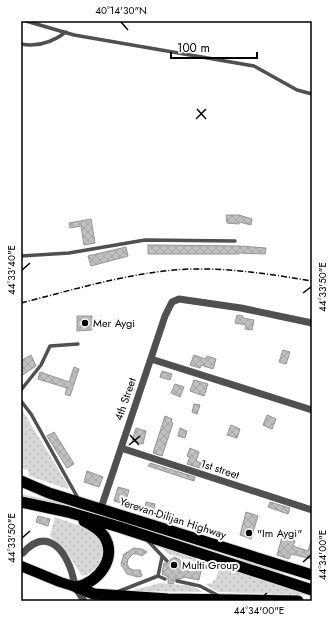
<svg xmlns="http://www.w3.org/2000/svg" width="333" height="622" font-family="Jost,sans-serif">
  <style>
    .grass { fill: url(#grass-dots) }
    .building { fill: url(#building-cross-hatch); stroke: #949494 }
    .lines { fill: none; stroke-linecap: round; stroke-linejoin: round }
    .primary-casing { stroke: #dbdbdb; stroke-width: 12 }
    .trunk-casing { stroke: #dbdbdb; stroke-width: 13 }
    .service { stroke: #505050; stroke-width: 3.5 }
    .minor { stroke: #505050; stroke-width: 7 }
    .primary { stroke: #000; stroke-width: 10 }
    .trunk { stroke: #000; stroke-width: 11 }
    .rail { stroke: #000; stroke-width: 1.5; stroke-dasharray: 6 2 1 2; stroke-linecap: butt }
    .ticks { fill: none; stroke: #000; stroke-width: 1.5 }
    .poi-dot { fill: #000; stroke: #fff; stroke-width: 1.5 }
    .labels { text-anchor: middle; stroke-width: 4; stroke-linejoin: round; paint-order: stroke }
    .poi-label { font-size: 11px; fill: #000; stroke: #fff; text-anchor: start }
    .street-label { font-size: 11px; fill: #000; stroke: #fff }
    .neatline { fill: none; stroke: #000; stroke-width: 1.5 }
    .ticks-label { font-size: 10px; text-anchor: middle; fill: #000 }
  </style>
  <defs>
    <pattern id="grass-dots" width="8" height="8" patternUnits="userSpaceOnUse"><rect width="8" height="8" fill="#d7d7d7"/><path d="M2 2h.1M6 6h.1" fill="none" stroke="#b7b7b7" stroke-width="1.8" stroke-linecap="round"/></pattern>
    <pattern id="building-cross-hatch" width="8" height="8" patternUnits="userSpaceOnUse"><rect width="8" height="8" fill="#c0c0c0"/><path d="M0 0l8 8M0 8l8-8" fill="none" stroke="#a3a3a3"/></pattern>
  </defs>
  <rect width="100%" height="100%" fill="#fff"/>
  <path class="grass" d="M21,408L69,487L68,489L29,476L28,470L21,468Z
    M21,494L68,504L111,519L21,498Z
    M55,517L91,530C112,542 104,572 82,576L68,554L50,536Z
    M128,522L284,571L283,574L127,525Z
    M152,541L217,561L200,563L169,554Z
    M230,566L312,595L218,592L205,584L213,583V581L216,579L218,571L216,568Z
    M160,583L192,586L203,592L130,591Z"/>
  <path class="building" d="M226,215H239L252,219L251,225L239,222V224L227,223Z
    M91,219L95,243L84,245L81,226L70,228L69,223Z
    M148,245L239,246L266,248L265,254L239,253V254H148Z
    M126,247L128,256L91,266L88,256Z
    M237,315L243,316V318L254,320L252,330L245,329L246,325L235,323Z
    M77,316H92V330L77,331Z
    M283,350L290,352L286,364L279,362Z
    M31,355L36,366L21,376V361Z
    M194,355L205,359L207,356L216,359L213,369L201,365L200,368L190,365Z
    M74,367L79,369L70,396L65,394L67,388L38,379L40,372L69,382Z
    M162,371L172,374L170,380L160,377Z
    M194,380L208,384L204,396L190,391Z
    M175,384L184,387L180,397L171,393Z
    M194,404L200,405L197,414L192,412Z
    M267,415L276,419L272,429L263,425Z
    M165,416L172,419L171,422L173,423L162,456L153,453Z
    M231,425L240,429L237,438L227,435Z
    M136,428L146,431L143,444L132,441Z
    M180,428L187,431L185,438L178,436Z
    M54,432L74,464L67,468L47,436Z
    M190,448L199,452L196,461L202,463L201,465L204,466L203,469L187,464L190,457L187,456Z
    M150,463L195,477L194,481L148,466Z
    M87,471L103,477L99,487L84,482Z
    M118,487L129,490L125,504L114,501Z
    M146,502L155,504L153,514L144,512Z
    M270,502L290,508L288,514L268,507Z
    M246,512L258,516L251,539L240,535Z
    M38,516L50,519L48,526L36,522Z
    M282,537L295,541L293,546L308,551L311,541H312V559L291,554L289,559L277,555Z
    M134,548L142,549L147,552L142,556L138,554H133L128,559L127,564L129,568L133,570H140L142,576L138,577L127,574L121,564L124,554Z
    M174,557L179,559L181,562L180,565L181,568L201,571L199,580L184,577L181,579H175L173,584L168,583V577L162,574L164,563L168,564L170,562V560Z"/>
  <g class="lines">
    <defs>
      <path id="primary" d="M21,566L60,582L76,587"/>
      <path id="trunk" d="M21,481L49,493L312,575
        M21,502L68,512L119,527L312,590
        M76,587L94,594L168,599L298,601
        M76,587C98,583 118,558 104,536C99,529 92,525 84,521"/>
    </defs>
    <use href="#primary" class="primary-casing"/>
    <use href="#trunk" class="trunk-casing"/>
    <path class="service" d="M26,21L74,35L254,66L297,90L312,94
      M21,44C37,47 53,42 66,32
      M21,256L69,253L145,240L235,241
      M21,390L41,365L50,346L78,344
      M21,401L31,414L79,500
      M147,540L167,561
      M183,565L200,568L221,564
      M158,576L165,579
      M177,581L200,586L219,596
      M117,592L158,576L162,557"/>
    <path class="minor" d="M151,359L312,410
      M121,448L312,510
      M101,508L165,316L172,302L179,299L241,308L312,323
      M23,553C44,529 62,545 71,570C73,576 74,582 76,588C78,592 82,597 84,601"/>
    <use href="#primary" class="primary"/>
    <use href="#trunk" class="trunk"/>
    <path class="rail" d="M21,303C68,291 115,277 164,271C213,265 264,273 312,281"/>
  </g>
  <path class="ticks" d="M121,22L128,30M197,109L206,119M196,119L206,109M22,270L30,263M303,293L311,287M130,435L139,445M129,445L140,436M22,538L30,531M303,562L311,555M259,600L267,593"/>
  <g class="poi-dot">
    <circle cx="85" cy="323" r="4"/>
    <circle cx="249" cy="533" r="4"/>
    <circle cx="174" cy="565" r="4"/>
  </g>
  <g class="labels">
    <g class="poi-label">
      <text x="93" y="327">Mer Aygi</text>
      <text x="257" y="537">"Im Aygi"</text>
      <text x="182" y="569">Multi Group</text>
    </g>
    <g class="street-label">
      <text transform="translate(125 399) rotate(-71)" y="4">4th Street</text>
      <text transform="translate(220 469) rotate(18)" y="4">1st street</text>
      <text transform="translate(173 518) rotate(18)" y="4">Yerevan-Dilijan Highway</text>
    </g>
  </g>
  <rect width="333" height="622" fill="none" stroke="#ffffff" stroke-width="44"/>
  <path d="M171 52v6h86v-6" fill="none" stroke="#000000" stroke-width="2"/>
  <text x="177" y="52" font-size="12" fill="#000000" stroke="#ffffff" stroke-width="3" paint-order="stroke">100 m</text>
  <rect x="22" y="22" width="289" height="578" class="neatline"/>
  <g class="ticks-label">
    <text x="121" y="14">40°14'30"N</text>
    <text transform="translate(11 270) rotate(-90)" y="4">44°33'40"E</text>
    <text transform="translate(322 287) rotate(-90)" y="4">44°33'50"E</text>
    <text transform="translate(11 538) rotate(-90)" y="4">44°33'50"E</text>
    <text transform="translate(322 555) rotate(-90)" y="4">44°34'00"E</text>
    <text x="259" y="614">44°34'00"E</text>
  </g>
</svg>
